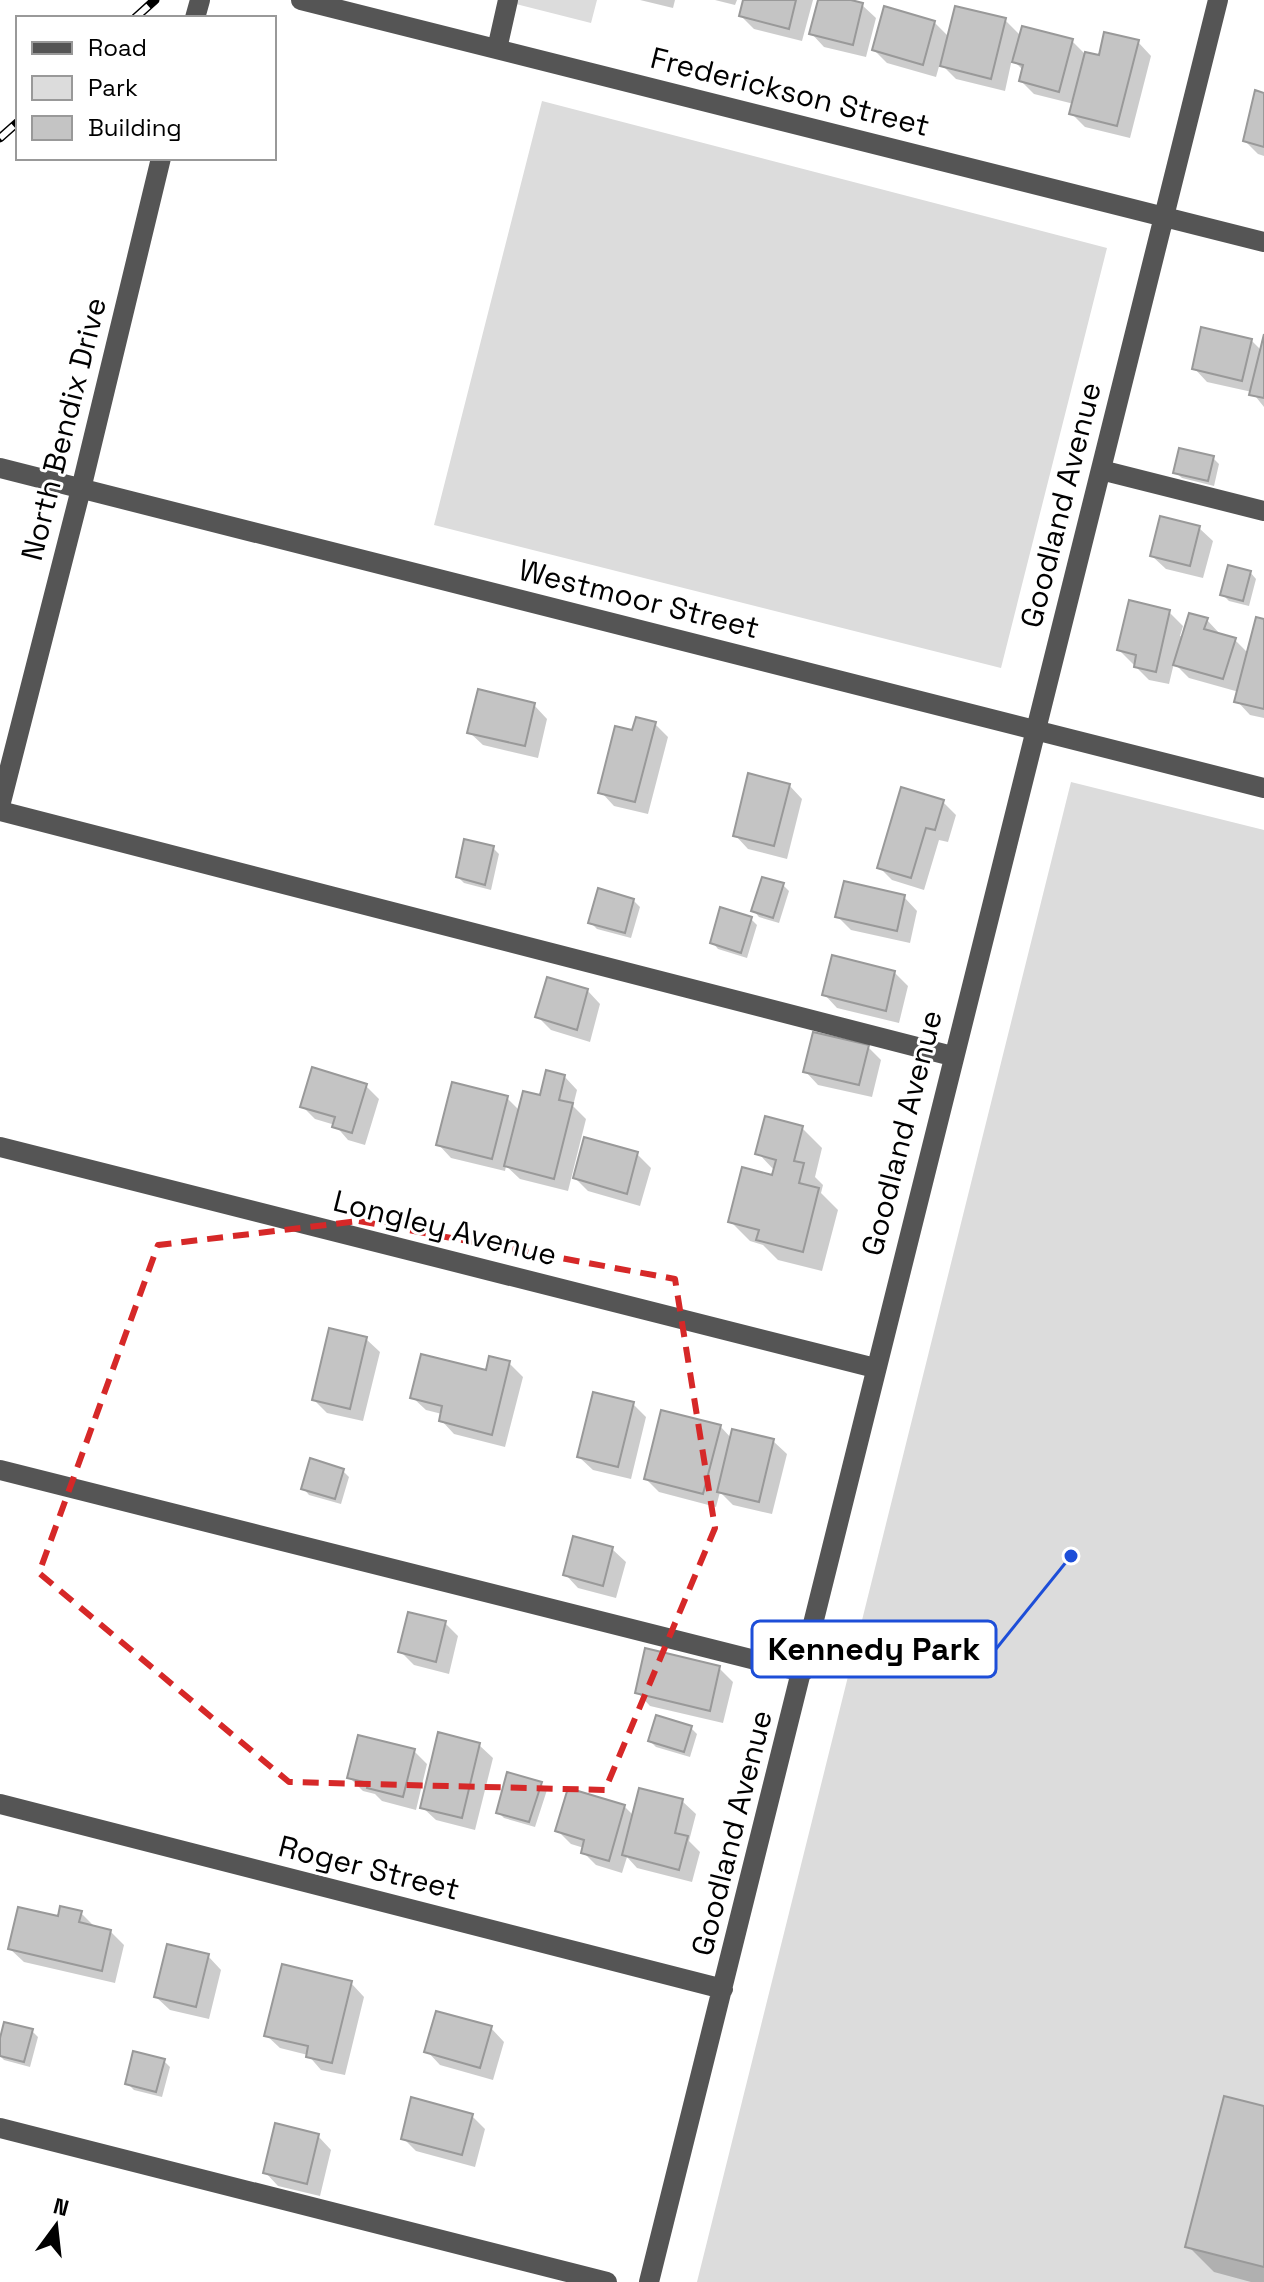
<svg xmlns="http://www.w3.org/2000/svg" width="1264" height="2282" font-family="'Space Grotesk',sans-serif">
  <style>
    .green { fill: #dcdcdc }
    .shadow { fill: #0003 }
    .building { fill: #c4c4c4; stroke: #999; stroke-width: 2 }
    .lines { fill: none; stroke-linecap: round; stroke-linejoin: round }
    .minor { stroke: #555; stroke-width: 20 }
    .rail-casing { stroke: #000; stroke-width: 9 }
    .rail { stroke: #fff; stroke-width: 6; stroke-dasharray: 18; stroke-linecap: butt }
    .marked { fill: none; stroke: #d62828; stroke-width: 6; stroke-dasharray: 16 10; stroke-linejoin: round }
    .labels { text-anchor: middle; stroke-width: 6; stroke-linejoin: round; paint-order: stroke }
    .street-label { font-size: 30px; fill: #000; stroke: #fff }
    .leader { fill: none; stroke: #1d4ed8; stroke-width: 3 }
    .callout-dot { fill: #1d4ed8; stroke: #fff; stroke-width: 3 }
    .callout { fill: #fff; stroke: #1d4ed8; stroke-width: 3 }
    .callout-label { font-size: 32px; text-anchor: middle; font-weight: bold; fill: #000 }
  </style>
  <rect width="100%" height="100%" fill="#fff"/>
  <path class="green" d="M500,0H597L591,23Z
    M542,101L1107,248L1001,668L434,525Z
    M1071,782L1264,830V2282H697Z"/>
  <path class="shadow" d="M640,0H675L673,8Z
    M715,0H737L735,5Z
    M745,0H813L802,41L754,29L741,16Z
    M820,0H843L862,5L876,18L866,57L824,47L811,33Z
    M1005,20L1021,36L1072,41L1085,54L1100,58L1138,42L1151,56L1130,138L1085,127L1071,113L1074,104L1034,94L1021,81L1023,70L1012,59L1005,91L956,79L940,63L936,77L887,63L874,50L934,22L949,37Z
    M1264,95V156L1258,154L1245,141Z
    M1251,340L1262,351L1264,343V407L1252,392L1207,382L1194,368Z
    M1213,458L1219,464L1214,486L1182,478L1175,472Z
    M1199,528L1213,541L1203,578L1166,569L1152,556Z
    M1250,572L1256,579L1249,606L1229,601L1223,595Z
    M1169,612L1183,626L1180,636L1184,637L1207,620L1220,634L1235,640L1249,654L1264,622V718L1250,715L1237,701L1239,692L1189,678L1174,663L1169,684L1149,680L1119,650Z
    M534,705L547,719L538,758L483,745L469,732Z
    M655,724L668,737L648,814L614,806L601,792L634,732Z
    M789,785L802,799L787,859L748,849L735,835Z
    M943,802L956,815L948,842L939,840L924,890L892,880L879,867Z
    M493,848L499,854L491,890L464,883L458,877Z
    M783,885L789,891L779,923L759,917L753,910Z
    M904,897L917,911L910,943L851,930L838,917Z
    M633,900L640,907L631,938L597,929L590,922Z
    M751,919L757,925L747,958L718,949L712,942Z
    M894,972L908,986L899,1023L837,1008L824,994Z
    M587,990L600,1004L590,1042L551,1030L538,1017Z
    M868,1047L881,1060L872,1097L818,1085L805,1071Z
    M564,1076L577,1090L573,1106L586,1119L568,1191L520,1179L506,1166L505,1171L451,1158L438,1144L507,1098L520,1111L542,1098Z
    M366,1086L379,1099L365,1145L348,1140L335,1125L315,1119L302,1106Z
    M802,1128L822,1148L815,1177L823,1185L821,1193L838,1210L822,1271L778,1260L763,1245L750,1241L730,1221L773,1177L775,1171L758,1153Z
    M637,1154L651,1168L640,1206L588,1191L575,1178Z
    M366,1339L380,1352L363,1421L327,1413L314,1400Z
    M509,1363L523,1377L505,1447L454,1434L441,1420L442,1414L426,1410L412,1397Z
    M633,1404L646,1417L631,1479L593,1470L579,1457Z
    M720,1426L732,1439L773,1441L787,1454L772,1514L733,1505L720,1492L716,1507L659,1492L646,1479Z
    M343,1471L349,1477L341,1504L309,1495L303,1488Z
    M612,1549L626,1562L616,1598L578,1588L565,1574Z
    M445,1623L458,1636L449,1674L414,1665L400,1651Z
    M719,1668L733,1682L723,1723L650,1706L637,1692Z
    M691,1728L697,1734L690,1757L656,1747L650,1741Z
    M479,1745L493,1758L475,1830L436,1820L422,1807Z
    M414,1751L427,1764L416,1810L382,1801L375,1794L363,1791L349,1777Z
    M541,1784L547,1790L535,1827L504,1818L498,1812Z
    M682,1801L696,1814L689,1841L700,1852L692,1882L637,1868L627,1857L622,1873L596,1865L583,1852L584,1848L571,1844L558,1831L624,1806L634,1816Z
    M81,1913L94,1926L110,1931L124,1945L115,1983L24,1962L10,1949Z
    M208,1956L221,1970L209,2019L170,2010L156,1997Z
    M351,1983L364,1997L345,2075L321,2070L308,2055L280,2048L266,2035Z
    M491,2028L504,2042L493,2080L440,2065L427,2051Z
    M32,2031L38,2037L30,2067L4,2060L0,2056V2046Z
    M164,2061L170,2067L162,2097L134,2090L128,2084Z
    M1264,2108V2282H1251L1214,2272L1188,2246Z
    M472,2116L485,2129L475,2167L416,2151L403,2138Z
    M318,2136L331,2150L320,2196L278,2186L265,2172Z"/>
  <path class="building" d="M743,0H796L789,29L739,16Z
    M818,0H851L863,3L853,45L809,34Z
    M884,6L935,21L923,65L872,50Z
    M955,6L1006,18L991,79L940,66Z
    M1022,26L1073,39L1059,92L1019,81L1023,65L1012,62Z
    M1104,32L1139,40L1117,126L1069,114L1085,52L1099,55Z
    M1255,90L1264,93V147L1243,141Z
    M1201,327L1252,339L1242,381L1192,369Z
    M1264,334V398L1249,395Z
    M1179,448L1214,456L1208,481L1173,473Z
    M1160,516L1200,526L1190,566L1150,556Z
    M1228,565L1251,571L1243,601L1220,595Z
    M1129,600L1170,610L1156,672L1134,667L1136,655L1117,650Z
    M1189,613L1208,618L1204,629L1236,638L1223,679L1173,665Z
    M1256,617L1264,619V709L1234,702Z
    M478,689L535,703L525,746L467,733Z
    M636,717L656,722L635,802L598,793L615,726L632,730Z
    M748,773L790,784L774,846L733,836Z
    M901,787L944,800L935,830L926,828L911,878L877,868Z
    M464,839L494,846L485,885L456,877Z
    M762,877L784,883L773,918L751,911Z
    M844,881L905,895L897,931L835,917Z
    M598,888L634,899L625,933L588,923Z
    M720,907L752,917L741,953L710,943Z
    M832,955L895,971L886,1011L822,995Z
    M547,977L588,989L577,1030L535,1017Z
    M813,1032L869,1045L859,1085L803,1072Z
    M312,1067L367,1084L352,1133L332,1127L335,1117L300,1107Z
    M546,1070L565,1075L559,1100L573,1103L554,1179L504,1166L523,1091L540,1095Z
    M452,1082L508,1096L492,1159L436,1145Z
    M765,1116L803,1126L794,1161L804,1163L799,1183L819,1188L803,1252L756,1240L759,1230L728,1222L742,1167L772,1175L776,1160L755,1154Z
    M584,1137L638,1152L627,1194L573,1178Z
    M329,1328L367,1337L350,1409L312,1400Z
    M421,1354L486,1370L489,1356L510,1361L492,1435L439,1421L442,1406L410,1398Z
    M593,1392L634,1402L618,1467L577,1457Z
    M661,1410L721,1425L703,1494L644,1479Z
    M732,1429L774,1439L759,1502L717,1492Z
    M310,1458L344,1469L335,1499L301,1489Z
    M573,1536L613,1547L603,1586L563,1575Z
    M408,1612L446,1621L436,1662L398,1652Z
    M645,1648L720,1666L710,1711L635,1693Z
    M656,1715L692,1726L684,1752L648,1741Z
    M438,1732L480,1743L462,1818L420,1808Z
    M358,1735L415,1749L403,1797L367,1788L368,1783L347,1778Z
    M507,1772L542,1782L529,1822L496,1813Z
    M568,1788L625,1805L609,1861L581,1853L584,1840L555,1831Z
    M639,1788L683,1799L675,1833L688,1836L679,1870L622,1855Z
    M60,1906L82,1911L79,1922L111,1930L102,1971L8,1949L18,1907L58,1916Z
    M167,1944L209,1954L196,2007L154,1997Z
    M282,1964L352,1981L332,2063L306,2057L308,2046L264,2036Z
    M436,2011L492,2026L480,2068L424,2052Z
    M4,2022L33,2029L24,2062L0,2056V2038Z
    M133,2051L165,2059L156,2092L125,2084Z
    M1224,2096L1264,2106V2267L1185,2247Z
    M411,2097L473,2114L462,2155L401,2139Z
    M275,2123L319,2134L307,2184L263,2173Z"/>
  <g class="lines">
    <path class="minor" d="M301,0L1264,242
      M195,18L200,0
      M497,49L508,0
      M0,468L1264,788
      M1101,470L1264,511
      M0,806L81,489L161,158
      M0,811L952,1056
      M0,1147L875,1368
      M0,1470L803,1672
      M0,1804L723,1989
      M0,2128L607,2282
      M649,2282C841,1522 1024,759 1218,0"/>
    <defs>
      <path id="rail" d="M135,18L155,0
        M0,138L18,122"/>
    </defs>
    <use href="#rail" class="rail-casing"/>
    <use href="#rail" class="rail"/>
  </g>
  <path class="marked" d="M359,1221L675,1279L715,1528L605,1790L289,1782L39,1573L158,1245Z"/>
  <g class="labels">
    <g class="street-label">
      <text transform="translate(790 92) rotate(14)" y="10">Frederickson Street</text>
      <text transform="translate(64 429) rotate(-76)" y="10">North Bendix Drive</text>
      <text transform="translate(1061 505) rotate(-76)" y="10">Goodland Avenue</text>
      <text transform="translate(639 599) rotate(14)" y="10">Westmoor Street</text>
      <text transform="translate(902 1133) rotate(-76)" y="10">Goodland Avenue</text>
      <text transform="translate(445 1228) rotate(14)" y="10">Longley Avenue</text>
      <text transform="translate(732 1833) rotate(-76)" y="10">Goodland Avenue</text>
      <text transform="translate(369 1868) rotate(14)" y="10">Roger Street</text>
    </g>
  </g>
  <path class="leader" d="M1071 1556L996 1649"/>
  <circle class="callout-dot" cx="1071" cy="1556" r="8"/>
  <rect class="callout" x="752" y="1621" width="244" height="56" rx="8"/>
  <g class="callout-label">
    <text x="874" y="1660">Kennedy Park</text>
  </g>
  <rect x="16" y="16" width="260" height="144" fill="#ffffff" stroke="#999999" stroke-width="2"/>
  <rect x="32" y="42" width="40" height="12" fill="#555555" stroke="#999999" stroke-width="2"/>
  <text x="88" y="56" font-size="24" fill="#000000">Road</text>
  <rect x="32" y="76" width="40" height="24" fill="#dcdcdc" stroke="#999999" stroke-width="2"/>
  <text x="88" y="96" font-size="24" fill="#000000">Park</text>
  <rect x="32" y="116" width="40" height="24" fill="#c4c4c4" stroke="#999999" stroke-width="2"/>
  <text x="88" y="136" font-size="24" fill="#000000">Building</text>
  <g transform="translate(56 2226) rotate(15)" stroke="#ffffff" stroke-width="6" paint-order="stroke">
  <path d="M0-6L14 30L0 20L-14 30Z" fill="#000000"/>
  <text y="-12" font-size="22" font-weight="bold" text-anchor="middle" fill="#000000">N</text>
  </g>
</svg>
